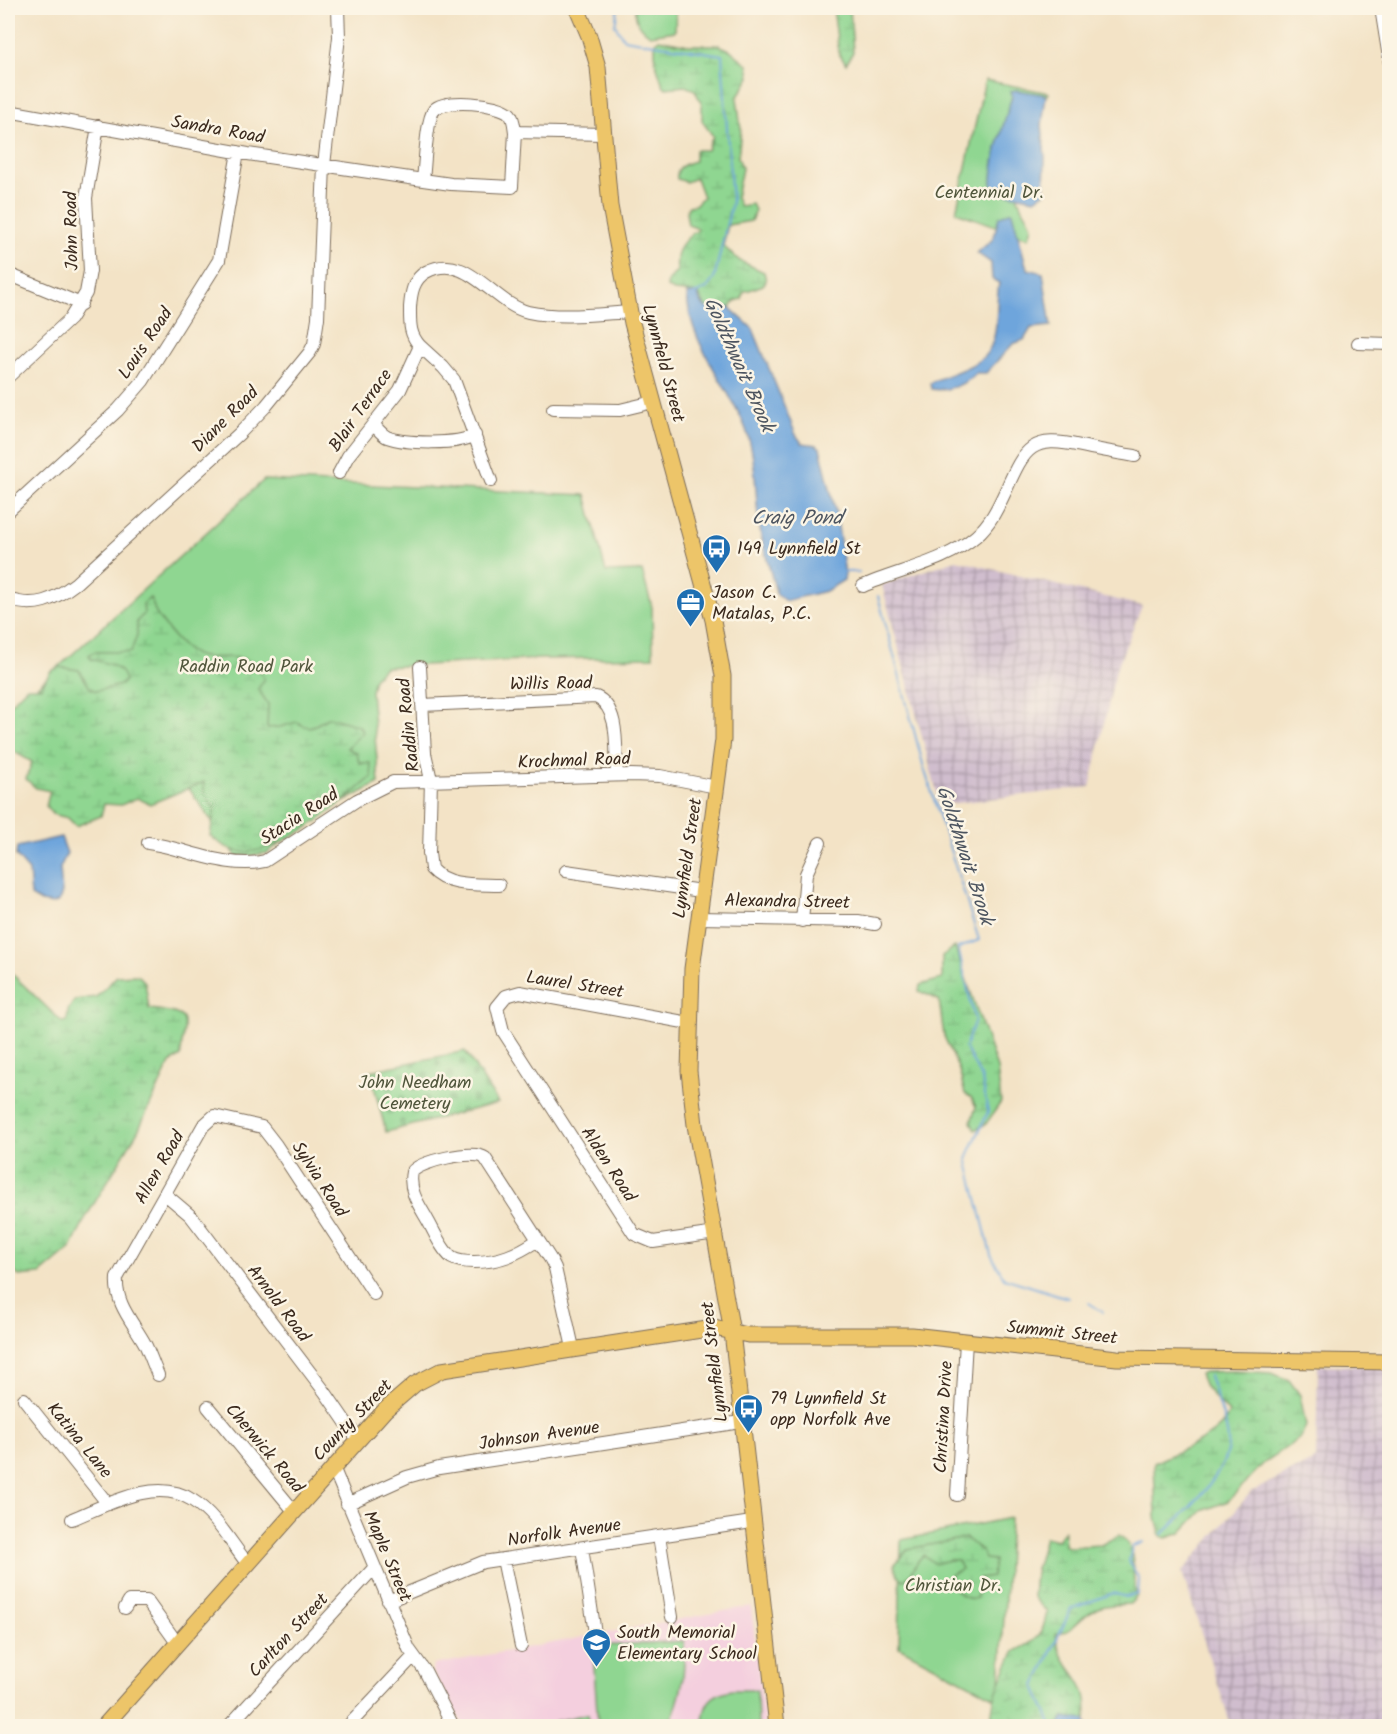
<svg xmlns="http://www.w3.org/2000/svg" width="1397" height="1734" font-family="Kalam,sans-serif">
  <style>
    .built { fill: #f4cfde }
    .industrial { fill: url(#industrial-grid) }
    .green { fill: #8fd691; stroke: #658058; stroke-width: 1.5 }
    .wetland { fill: url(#wetland-marsh); stroke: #658058; stroke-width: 1.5 }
    .cemetery { fill: url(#cemetery-stones); stroke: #658058; stroke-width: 1.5 }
    .water { fill: #6ea5dc; stroke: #54687d; stroke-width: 1.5 }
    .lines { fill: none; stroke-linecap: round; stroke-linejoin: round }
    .stream { stroke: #6ea5dc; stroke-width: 2 }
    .minor-casing { stroke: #7b6b59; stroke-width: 14 }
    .major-casing { stroke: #7b6b59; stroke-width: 17 }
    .minor { stroke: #fff; stroke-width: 12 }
    .major { stroke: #edc569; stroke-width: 15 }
    .labels { text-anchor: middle; stroke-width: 5; stroke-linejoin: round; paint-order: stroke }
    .street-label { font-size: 18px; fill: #3b2a1e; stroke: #fcf5e5 }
    .park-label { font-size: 18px; fill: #50553b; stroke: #fcf5e5 }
    .poi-label { font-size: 18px; fill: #3b2a1e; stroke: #fcf5e5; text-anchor: start }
    .water-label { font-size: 20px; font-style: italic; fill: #4d5560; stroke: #fcf5e5 }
  </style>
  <defs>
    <pattern id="industrial-grid" width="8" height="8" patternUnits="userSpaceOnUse" patternTransform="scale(1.5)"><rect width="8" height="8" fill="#d0bdce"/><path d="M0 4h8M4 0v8" fill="none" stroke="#aa9aa7"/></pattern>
    <pattern id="wetland-marsh" width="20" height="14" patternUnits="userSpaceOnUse" patternTransform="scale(1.5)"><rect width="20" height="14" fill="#8fd691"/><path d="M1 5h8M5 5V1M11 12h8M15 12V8" fill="none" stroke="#7cb87d"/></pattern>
    <pattern id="cemetery-stones" width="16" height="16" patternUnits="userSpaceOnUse" patternTransform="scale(1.5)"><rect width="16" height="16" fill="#8fd691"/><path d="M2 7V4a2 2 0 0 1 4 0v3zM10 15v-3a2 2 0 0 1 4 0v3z" fill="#7cb87d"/></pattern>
  </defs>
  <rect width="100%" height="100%" fill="#fcf5e5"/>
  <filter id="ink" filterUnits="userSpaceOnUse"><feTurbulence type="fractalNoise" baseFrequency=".0167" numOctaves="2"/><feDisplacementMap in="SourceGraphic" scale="12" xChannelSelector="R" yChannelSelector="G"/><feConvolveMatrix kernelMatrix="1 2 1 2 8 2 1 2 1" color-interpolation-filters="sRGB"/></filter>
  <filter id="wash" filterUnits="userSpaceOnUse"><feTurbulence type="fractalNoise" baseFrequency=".008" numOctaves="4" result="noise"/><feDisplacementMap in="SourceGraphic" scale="24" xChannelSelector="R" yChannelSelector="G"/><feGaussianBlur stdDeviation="1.35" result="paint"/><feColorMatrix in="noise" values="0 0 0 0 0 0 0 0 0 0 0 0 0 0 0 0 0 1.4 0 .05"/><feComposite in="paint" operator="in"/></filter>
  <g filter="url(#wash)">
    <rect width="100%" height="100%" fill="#f3e3c6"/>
    <path class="built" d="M751,1606L765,1726H464L432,1671L433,1665Z"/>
    <path class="industrial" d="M956,560L1142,606L1116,670L1090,787L940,805L882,585Z
      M1318,1365L1389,1367V1726H1231L1182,1572L1251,1492L1316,1459Z"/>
    <path class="green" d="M635,8H676L675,31L650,35C640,28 634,20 635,8Z
      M985,80L1049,93C1039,107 1017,170 1016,187C1015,200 1028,214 1032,226L1029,238L956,212Z
      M264,480L586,495L606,572L642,571L652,607L653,657L541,659L385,667L374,678L371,691L379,783L315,817L267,853L237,857L178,773L22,700Z
      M1010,1518L999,1700L899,1647L901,1540Z
      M684,1641C685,1672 683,1696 669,1724L666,1726H598L593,1653L599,1646Z
      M732,1690H757L758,1726H703C703,1704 710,1694 732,1690Z
      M588,1714L590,1726H556L555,1721Z"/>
    <path class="wetland" d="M833,8H850L853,52L846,64L839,54Z
      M659,39L688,45H719L730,50L748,65L750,77L737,98L741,130L738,157L742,168L736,198L740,206L752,204L755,210L751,221L728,225L723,246L740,261L764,272L766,281L763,285L744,292L742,299L735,301L730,308L722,306L706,308L698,293L674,291L667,287L668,281L677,271C675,251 681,241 699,229L688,225L686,212L689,206L695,205L703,197L696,178L686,182L677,179C675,167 686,163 695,161V150H707L713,136L702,121V105L695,90L685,86L666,88L663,85L655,61V42Z
      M150,598C153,603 154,610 157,615C166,627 178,645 192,653C214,667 250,641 264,680L258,689L268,704L267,728L280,727L297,722C311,732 316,724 329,717L359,726L363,732L347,748L357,753L359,763H370L372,777C340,805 290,848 247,852C234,853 219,844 210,836L215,809L204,794V782L150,804L137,798L121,805L104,804L101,816L76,826L68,818L52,814L46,806L50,791L36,788L26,779L32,762L8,748V706L27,687H41L50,672L58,667L79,670L90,688L96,691L121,685L125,680C120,664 105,663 91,659L89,655L94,652H131L137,635V621L144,614L143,604Z
      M955,947L997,1068L1001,1102L986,1124L975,1130L971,1122L976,1107L971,1097L965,1094L959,1070L944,1036L939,1000L919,991L920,985L942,979V956Z
      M8,970L62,1022L67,1021L68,1010L75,1000L96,997L117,976L133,975L139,976L145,982L149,1009C198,1014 182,1019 181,1056L170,1063L138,1131L86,1217L71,1248L40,1274L19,1276L13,1271L8,1273Z
      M1234,1371L1272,1373L1289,1380L1300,1395L1306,1426L1300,1438L1264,1463L1228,1501L1202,1511L1181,1533L1166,1538L1161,1536L1156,1517L1154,1463C1175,1452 1221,1437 1229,1413L1205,1387L1200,1374L1204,1372Z
      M1064,1531L1065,1546L1069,1547L1101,1545L1119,1535C1140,1549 1129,1575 1137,1596L1130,1604C1117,1605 1103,1604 1092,1611C1079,1618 1071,1634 1056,1634C1059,1673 1092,1673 1086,1720L1064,1717L1059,1726H994C985,1709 1006,1669 1014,1652C1037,1639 1041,1642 1047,1612L1033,1597L1035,1573L1045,1537L1057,1540Z
      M966,1538L982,1551L985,1559L994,1560L992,1576L979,1578L977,1598C962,1601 952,1589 950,1575L962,1569L958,1560H949L935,1564L924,1555C914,1561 915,1574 904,1580L898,1576L894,1565L908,1549Z"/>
    <path class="cemetery" d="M465,1051L498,1103L386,1132L370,1071Z"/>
    <path class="water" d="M1016,90L1046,95L1042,125L1045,157L1044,193L1035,199L994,191C985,179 1007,113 1012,96L1011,91Z
      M1009,212H1012L1026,265L1028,269L1043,273L1051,326L1031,328L1024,340L1013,344L986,373H976C965,385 947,392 931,389L930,383C945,375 963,371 977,362C1003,347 994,307 999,283L992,279L991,263L977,253L993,239L999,217Z
      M687,293H698L700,301L706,308L722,306L730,308L753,329L796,435L802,443L817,445L820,448L836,513L845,574L844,580L826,591L785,601L776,593C770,568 761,542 758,517C755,485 756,451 743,422C724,380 688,340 687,293Z
      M61,837L67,853L60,868L62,893L59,901L53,904L41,902L31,896L29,871L16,856L17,847Z
      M1064,1717L1086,1720L1087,1726H1059Z"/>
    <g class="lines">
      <path class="stream" d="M618,8L615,25L624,39L722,55L732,202L714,279L706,289L694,294
        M842,572H859
        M878,596L924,768L979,940L958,948L975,1020L965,1047L982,1079L988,1112L967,1158L991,1255L1004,1278L1068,1298
        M1089,1303L1103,1312
        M1163,1534C1184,1513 1231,1472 1228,1439C1226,1418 1215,1395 1209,1376
        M1052,1726L1035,1686L1071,1609L1113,1593L1126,1597L1138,1594L1139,1579L1129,1561L1132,1547L1143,1542"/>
    </g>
  </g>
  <g filter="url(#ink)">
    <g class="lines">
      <defs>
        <path id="minor" d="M1381,8L1390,64
          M8,111L248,154L423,180
          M515,132C514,126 514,119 510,114C500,103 444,98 434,110C426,120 425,165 423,180L451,184L512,187L515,132L604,134
          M8,274L81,304
          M1358,343L1390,344
          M420,346L443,367L454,380L491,481
          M8,377L70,319L86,293L90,271L86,198L98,126
          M553,409L620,410L653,402
          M373,424C377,428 381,434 387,437C405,444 459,445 475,435
          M339,473L348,456L400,390L420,346C409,334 410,323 410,307C411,294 413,279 426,272C467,250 493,304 528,312C561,319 597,314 630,312
          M8,511L118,410L143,381L219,260L238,152
          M863,586C899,570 946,562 976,536C991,523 998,507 1006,490C1025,447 1032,435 1081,446C1099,450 1117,453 1135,456
          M8,599C35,609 54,600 76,583L240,433L266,406L310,352L314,344L318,318L324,165L339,37L338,8
          M420,667L425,753L431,780L429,853L431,869C447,887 476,884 499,885
          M422,705L596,697C621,708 615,751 617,775
          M148,843C185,848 228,870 265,861L357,800L393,782L631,775L660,776L717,787
          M566,871L701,891
          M698,918L858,921L875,924
          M802,921L806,874L820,843
          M689,1023L520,992L506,996L497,1007L503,1031L634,1234L653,1242L716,1233
          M165,1194L191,1216L325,1392L358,1440
          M538,1240C517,1254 500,1262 474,1262C467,1262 459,1262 452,1258C441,1249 434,1231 427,1219C419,1205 408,1190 412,1172C420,1161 474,1149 485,1158L551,1260L555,1268L573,1348
          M158,1375C153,1364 150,1354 145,1344C133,1322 115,1304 117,1278L203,1126L214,1116L262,1127L276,1145L374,1294
          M24,1399L108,1504
          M208,1407L294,1511
          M333,1467L409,1649L425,1671L453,1726
          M957,1495L966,1341
          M347,1504L407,1477L439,1468L741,1422
          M72,1519C105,1506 156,1476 192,1500C215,1514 231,1543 247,1563
          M659,1536L672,1617
          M582,1548L595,1633
          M503,1559L521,1646
          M388,1601L483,1562L752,1522
          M125,1608L129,1601H147L177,1643
          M229,1726L374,1568
          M348,1726L413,1657"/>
        <path id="major" d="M577,8L589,36L598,67L610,206L632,323L713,620L723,676V740L692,969L689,1071L695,1125L732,1332L777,1726
          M104,1726L385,1410L415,1384L442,1370L714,1328L748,1335H912L1117,1358L1390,1362"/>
      </defs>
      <use href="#minor" class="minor-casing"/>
      <use href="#major" class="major-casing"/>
      <use href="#minor" class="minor"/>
      <use href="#major" class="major"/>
    </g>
  </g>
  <defs>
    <symbol id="bus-pin" viewBox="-11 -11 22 30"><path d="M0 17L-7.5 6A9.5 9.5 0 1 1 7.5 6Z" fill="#1f6fb2" stroke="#fcf5e5"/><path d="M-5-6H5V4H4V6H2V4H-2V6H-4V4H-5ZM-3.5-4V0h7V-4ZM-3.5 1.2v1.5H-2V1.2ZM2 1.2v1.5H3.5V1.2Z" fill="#fff"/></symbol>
    <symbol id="office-pin" viewBox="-11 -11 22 30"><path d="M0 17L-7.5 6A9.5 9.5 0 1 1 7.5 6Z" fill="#1f6fb2" stroke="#fcf5e5"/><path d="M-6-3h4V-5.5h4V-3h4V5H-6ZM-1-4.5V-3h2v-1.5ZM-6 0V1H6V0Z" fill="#fff"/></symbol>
    <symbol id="school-pin" viewBox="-11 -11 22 30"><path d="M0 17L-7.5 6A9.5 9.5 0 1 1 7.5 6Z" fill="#1f6fb2" stroke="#fcf5e5"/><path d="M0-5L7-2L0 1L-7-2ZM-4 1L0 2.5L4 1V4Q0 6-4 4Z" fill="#fff"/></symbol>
  </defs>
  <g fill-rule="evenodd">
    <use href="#bus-pin" x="700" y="532" width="33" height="45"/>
    <use href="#office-pin" x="674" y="586" width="33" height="45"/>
    <use href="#bus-pin" x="732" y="1392" width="33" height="45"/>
    <use href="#school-pin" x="580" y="1626" width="33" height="45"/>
  </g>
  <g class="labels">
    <g class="street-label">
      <text transform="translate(218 129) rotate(10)" y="6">Sandra Road</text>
      <text transform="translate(71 231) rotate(-91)" y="6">John Road</text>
      <text transform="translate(145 343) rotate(-56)" y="6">Louis Road</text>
      <text transform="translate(664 363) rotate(75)" y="6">Lynnfield Street</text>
      <text transform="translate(360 410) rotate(-55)" y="6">Blair Terrace</text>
      <text transform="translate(225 419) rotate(-45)" y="6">Diane Road</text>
      <text transform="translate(551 683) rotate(-1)" y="6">Willis Road</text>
      <text transform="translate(408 725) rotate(-96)" y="6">Raddin Road</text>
      <text transform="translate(574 760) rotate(-2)" y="6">Krochmal Road</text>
      <text transform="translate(299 816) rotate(-33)" y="6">Stacia Road</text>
      <text transform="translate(687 858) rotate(-82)" y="6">Lynnfield Street</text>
      <text transform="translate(787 901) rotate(1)" y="6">Alexandra Street</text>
      <text transform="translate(575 984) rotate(9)" y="6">Laurel Street</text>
      <text transform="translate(609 1164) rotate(57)" y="6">Alden Road</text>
      <text transform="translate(159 1167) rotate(-60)" y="6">Allen Road</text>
      <text transform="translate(320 1179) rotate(57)" y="6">Sylvia Road</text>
      <text transform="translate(279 1303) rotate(53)" y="6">Arnold Road</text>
      <text transform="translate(1062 1332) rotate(6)" y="6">Summit Street</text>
      <text transform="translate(714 1362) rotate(-97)" y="6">Lynnfield Street</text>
      <text transform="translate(943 1417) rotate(-87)" y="6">Christina Drive</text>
      <text transform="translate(352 1420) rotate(-46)" y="6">County Street</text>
      <text transform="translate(539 1435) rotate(-8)" y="6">Johnson Avenue</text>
      <text transform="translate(80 1440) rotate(51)" y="6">Katina Lane</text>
      <text transform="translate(265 1448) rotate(50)" y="6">Cherwick Road</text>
      <text transform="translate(564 1532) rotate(-8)" y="6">Norfolk Avenue</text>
      <text transform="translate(388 1556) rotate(67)" y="6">Maple Street</text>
      <text transform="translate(288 1635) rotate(-47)" y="6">Carlton Street</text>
    </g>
    <g class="park-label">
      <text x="989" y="198">Centennial Dr.</text>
      <text x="246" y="672">Raddin Road Park</text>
      <text x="415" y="1088">John Needham<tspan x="415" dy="21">Cemetery</tspan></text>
      <text x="953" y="1591">Christian Dr.</text>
    </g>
    <g class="poi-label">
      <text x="737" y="554">149 Lynnfield St</text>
      <text x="712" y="598">Jason C.<tspan x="712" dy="21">Matalas, P.C.</tspan></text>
      <text x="770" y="1404">79 Lynnfield St<tspan x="770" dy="21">opp Norfolk Ave</tspan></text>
      <text x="617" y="1638">South Memorial<tspan x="617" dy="21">Elementary School</tspan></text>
    </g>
    <g class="water-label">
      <text transform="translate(740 364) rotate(66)" y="7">Goldthwait Brook</text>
      <text x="797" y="524">Craig Pond</text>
      <text transform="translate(966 855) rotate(72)" y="7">Goldthwait Brook</text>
    </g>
  </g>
  <rect width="1397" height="1734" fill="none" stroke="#fcf5e5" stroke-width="30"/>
</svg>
